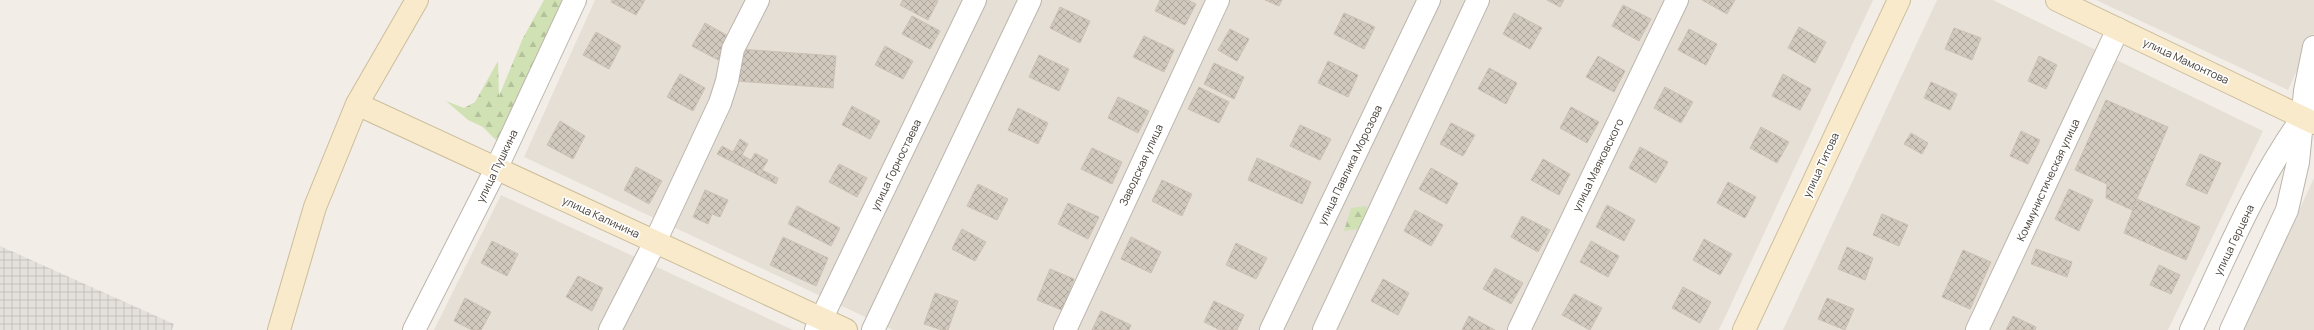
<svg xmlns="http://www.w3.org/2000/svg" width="2314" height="330" font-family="Manrope,sans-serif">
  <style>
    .residential { fill: #e5dfd6 }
    .industrial { fill: url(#industrial-grid) }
    .forest { fill: url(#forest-firs) }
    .building { fill: url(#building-cross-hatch); stroke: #ccc0b2 }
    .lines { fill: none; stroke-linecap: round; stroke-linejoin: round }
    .street-casing { stroke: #bcb5ab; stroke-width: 24 }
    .secondary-casing { stroke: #ccbd9b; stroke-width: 24 }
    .street { stroke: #fff; stroke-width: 22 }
    .secondary { stroke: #f8eaca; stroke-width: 22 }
    .labels { text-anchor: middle; stroke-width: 3.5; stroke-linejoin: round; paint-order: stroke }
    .street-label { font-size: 11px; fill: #443e37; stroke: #fff }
  </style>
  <defs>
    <pattern id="industrial-grid" width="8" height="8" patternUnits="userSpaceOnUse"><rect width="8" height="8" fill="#e4e0dc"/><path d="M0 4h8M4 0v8" fill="none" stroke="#c5c1bd"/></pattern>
    <pattern id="forest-firs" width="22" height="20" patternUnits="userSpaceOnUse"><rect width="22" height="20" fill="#d0e1b4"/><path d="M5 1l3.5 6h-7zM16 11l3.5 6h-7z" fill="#b4c29b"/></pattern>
    <pattern id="building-cross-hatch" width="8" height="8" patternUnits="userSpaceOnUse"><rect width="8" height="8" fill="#d2c9be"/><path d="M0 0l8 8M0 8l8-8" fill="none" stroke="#aca59b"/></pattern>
  </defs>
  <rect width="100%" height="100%" fill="#f2eee7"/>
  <path class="residential" d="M595,0H1873L1719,330H893L524,157Z
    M1937,0H1993L2263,131L2168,330H1783Z
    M2096,0H2314V33L2288,90Z
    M2314,178V330H2244Z
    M501,195L793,330H434Z"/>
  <path class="industrial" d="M0,246L174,324L172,330H0Z"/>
  <path class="forest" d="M544,0H564L497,141L483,127L468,120L446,101L464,108L475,102L498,61L499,96L523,38Z
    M1366,206L1368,218L1359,229L1344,231L1351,208Z"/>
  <path class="building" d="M612,0H645L636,15L611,2Z
    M903,0H935L938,1L928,20L900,5Z
    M1160,0H1188L1196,4L1185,25L1155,11Z
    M1265,0H1282L1279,6Z
    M1547,0H1564L1560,7Z
    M1702,0H1735L1727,14Z
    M1623,5L1651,19L1639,41L1612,26Z
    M1060,7L1090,21L1080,43L1050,28Z
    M1344,13L1375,27L1364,49L1334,34Z
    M1514,13L1542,28L1530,49L1503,34Z
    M912,16L940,31L930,49L902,34Z
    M705,23L730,37L718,60L692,46Z
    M1799,27L1826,42L1815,63L1788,48Z
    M1954,28L1981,38L1972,60L1945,49Z
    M1230,29L1249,39L1237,61L1218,50Z
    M1689,29L1717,44L1706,65L1678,50Z
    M596,32L621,46L609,69L583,55Z
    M1144,36L1174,50L1164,72L1133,57Z
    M885,46L913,61L903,79L875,65Z
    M739,49L836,56L833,88L736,81Z
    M1039,55L1069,69L1059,91L1029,77Z
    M1598,56L1625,71L1614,92L1586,77Z
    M2039,56L2057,65L2046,89L2028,81Z
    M1328,61L1358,75L1348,97L1318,83Z
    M1214,63L1244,77L1234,99L1204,84Z
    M1489,68L1517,83L1506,104L1478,89Z
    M680,74L705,88L693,111L667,97Z
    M1783,74L1811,89L1800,110L1772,96Z
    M1931,82L1957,94L1950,110L1924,98Z
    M1199,87L1229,102L1219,123L1188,109Z
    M1665,87L1693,102L1681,123L1654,108Z
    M1118,97L1149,111L1138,133L1108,118Z
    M2106,100L2168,127L2132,210L2106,198L2107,184L2075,170Z
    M852,106L880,121L870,139L842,125Z
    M1571,107L1599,122L1587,143L1560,128Z
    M1018,108L1048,123L1038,144L1008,130Z
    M560,121L585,136L573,159L547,145Z
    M1451,123L1475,135L1463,156L1440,144Z
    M1300,125L1331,139L1320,160L1290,146Z
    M1761,127L1789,142L1777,163L1750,148Z
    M2021,131L2040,140L2028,164L2010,156Z
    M1911,133L1928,143L1922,154L1904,144Z
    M740,139L748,144L742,155L751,160L755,153L768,160L762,170L778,178L776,184L717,154L722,146L733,152Z
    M1640,147L1668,162L1656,183L1629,168Z
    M1092,148L1122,162L1112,184L1081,169Z
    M2200,154L2221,163L2207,194L2186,185Z
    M1257,158L1311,182L1302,204L1248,180Z
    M1543,159L1570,174L1559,195L1531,180Z
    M839,164L867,178L857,197L829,182Z
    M636,167L662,181L649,204L624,190Z
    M1431,168L1458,183L1447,204L1419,189Z
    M1162,180L1192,194L1182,216L1152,201Z
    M1728,182L1756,197L1745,218L1717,203Z
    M978,184L1008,199L997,220L967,206Z
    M2069,189L2093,200L2079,231L2055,219Z
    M705,190L728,200L720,217L712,214L708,224L693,217Z
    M2137,199L2200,227L2186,260L2124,233Z
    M1068,203L1099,217L1088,239L1058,224Z
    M1607,205L1635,220L1624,241L1596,227Z
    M797,206L840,228L831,246L788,224Z
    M1415,210L1443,225L1431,246L1404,231Z
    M1882,214L1908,225L1899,246L1873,235Z
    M1522,216L1550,230L1538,252L1511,237Z
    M962,229L986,242L975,261L952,249Z
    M783,237L828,258L816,286L770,265Z
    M1131,237L1161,252L1151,273L1121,259Z
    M1704,239L1732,254L1720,275L1693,260Z
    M492,241L518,254L507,276L481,263Z
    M1591,241L1619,256L1608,277L1580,262Z
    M1236,243L1267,258L1256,279L1226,265Z
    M1847,247L1873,258L1865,280L1838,269Z
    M2036,249L2072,262L2067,277L2031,264Z
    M1963,250L1991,262L1970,309L1942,297Z
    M2159,265L2180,275L2171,294L2150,285Z
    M1495,268L1523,283L1511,304L1483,289Z
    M1050,269L1074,279L1062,310L1037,300Z
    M578,276L603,288L592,311L566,297Z
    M1383,279L1409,293L1398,315L1371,301Z
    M1683,287L1711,302L1700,323L1672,308Z
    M935,293L958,301L948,330H942L924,324Z
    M1574,294L1602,308L1590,330L1562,315Z
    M465,298L491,312L481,330H472L454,321Z
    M1827,298L1854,309L1845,330L1818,319Z
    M1214,301L1244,315L1237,330H1220L1204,322Z
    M1101,311L1131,325L1129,330H1092Z
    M1469,316L1495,330H1462Z
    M2013,316L2036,327L2035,330H2006Z"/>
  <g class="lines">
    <defs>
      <path id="street" d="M414,330L497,167L575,0
        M610,330L655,242L720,103L727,81L733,49L758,0
        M816,330L975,0
        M873,330L1030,0
        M1065,330L1218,0
        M1271,330L1429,0
        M1324,330L1478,0
        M1519,330L1677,0
        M1977,330L2118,29
        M2191,330C2225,258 2256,182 2303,117
        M2231,330L2287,210L2298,162L2305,91L2314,47"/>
      <path id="secondary" d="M2057,0L2314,123
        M357,104L846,330
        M279,330L315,207L357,104L417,0
        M1744,330L1899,0"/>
    </defs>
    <use href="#street" class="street-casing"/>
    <use href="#secondary" class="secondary-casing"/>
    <use href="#street" class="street"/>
    <use href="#secondary" class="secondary"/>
  </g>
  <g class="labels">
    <g class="street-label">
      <text transform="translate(2186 61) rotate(25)" y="4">улица Мамонтова</text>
      <text transform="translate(896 165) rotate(-64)" y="4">улица Горностаева</text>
      <text transform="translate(1141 165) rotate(-65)" y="4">Заводская улица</text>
      <text transform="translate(1350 165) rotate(-64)" y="4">улица Павлика Морозова</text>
      <text transform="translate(1598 165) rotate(-64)" y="4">улица Маяковского</text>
      <text transform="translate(1821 165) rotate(-65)" y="4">улица Титова</text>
      <text transform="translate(497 166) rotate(-64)" y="4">улица Пушкина</text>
      <text transform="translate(2048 180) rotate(-65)" y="4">Коммунистическая улица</text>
      <text transform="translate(601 217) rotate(25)" y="4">улица Калинина</text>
      <text transform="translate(2234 240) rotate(-64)" y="4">улица Герцена</text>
    </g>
  </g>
</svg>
